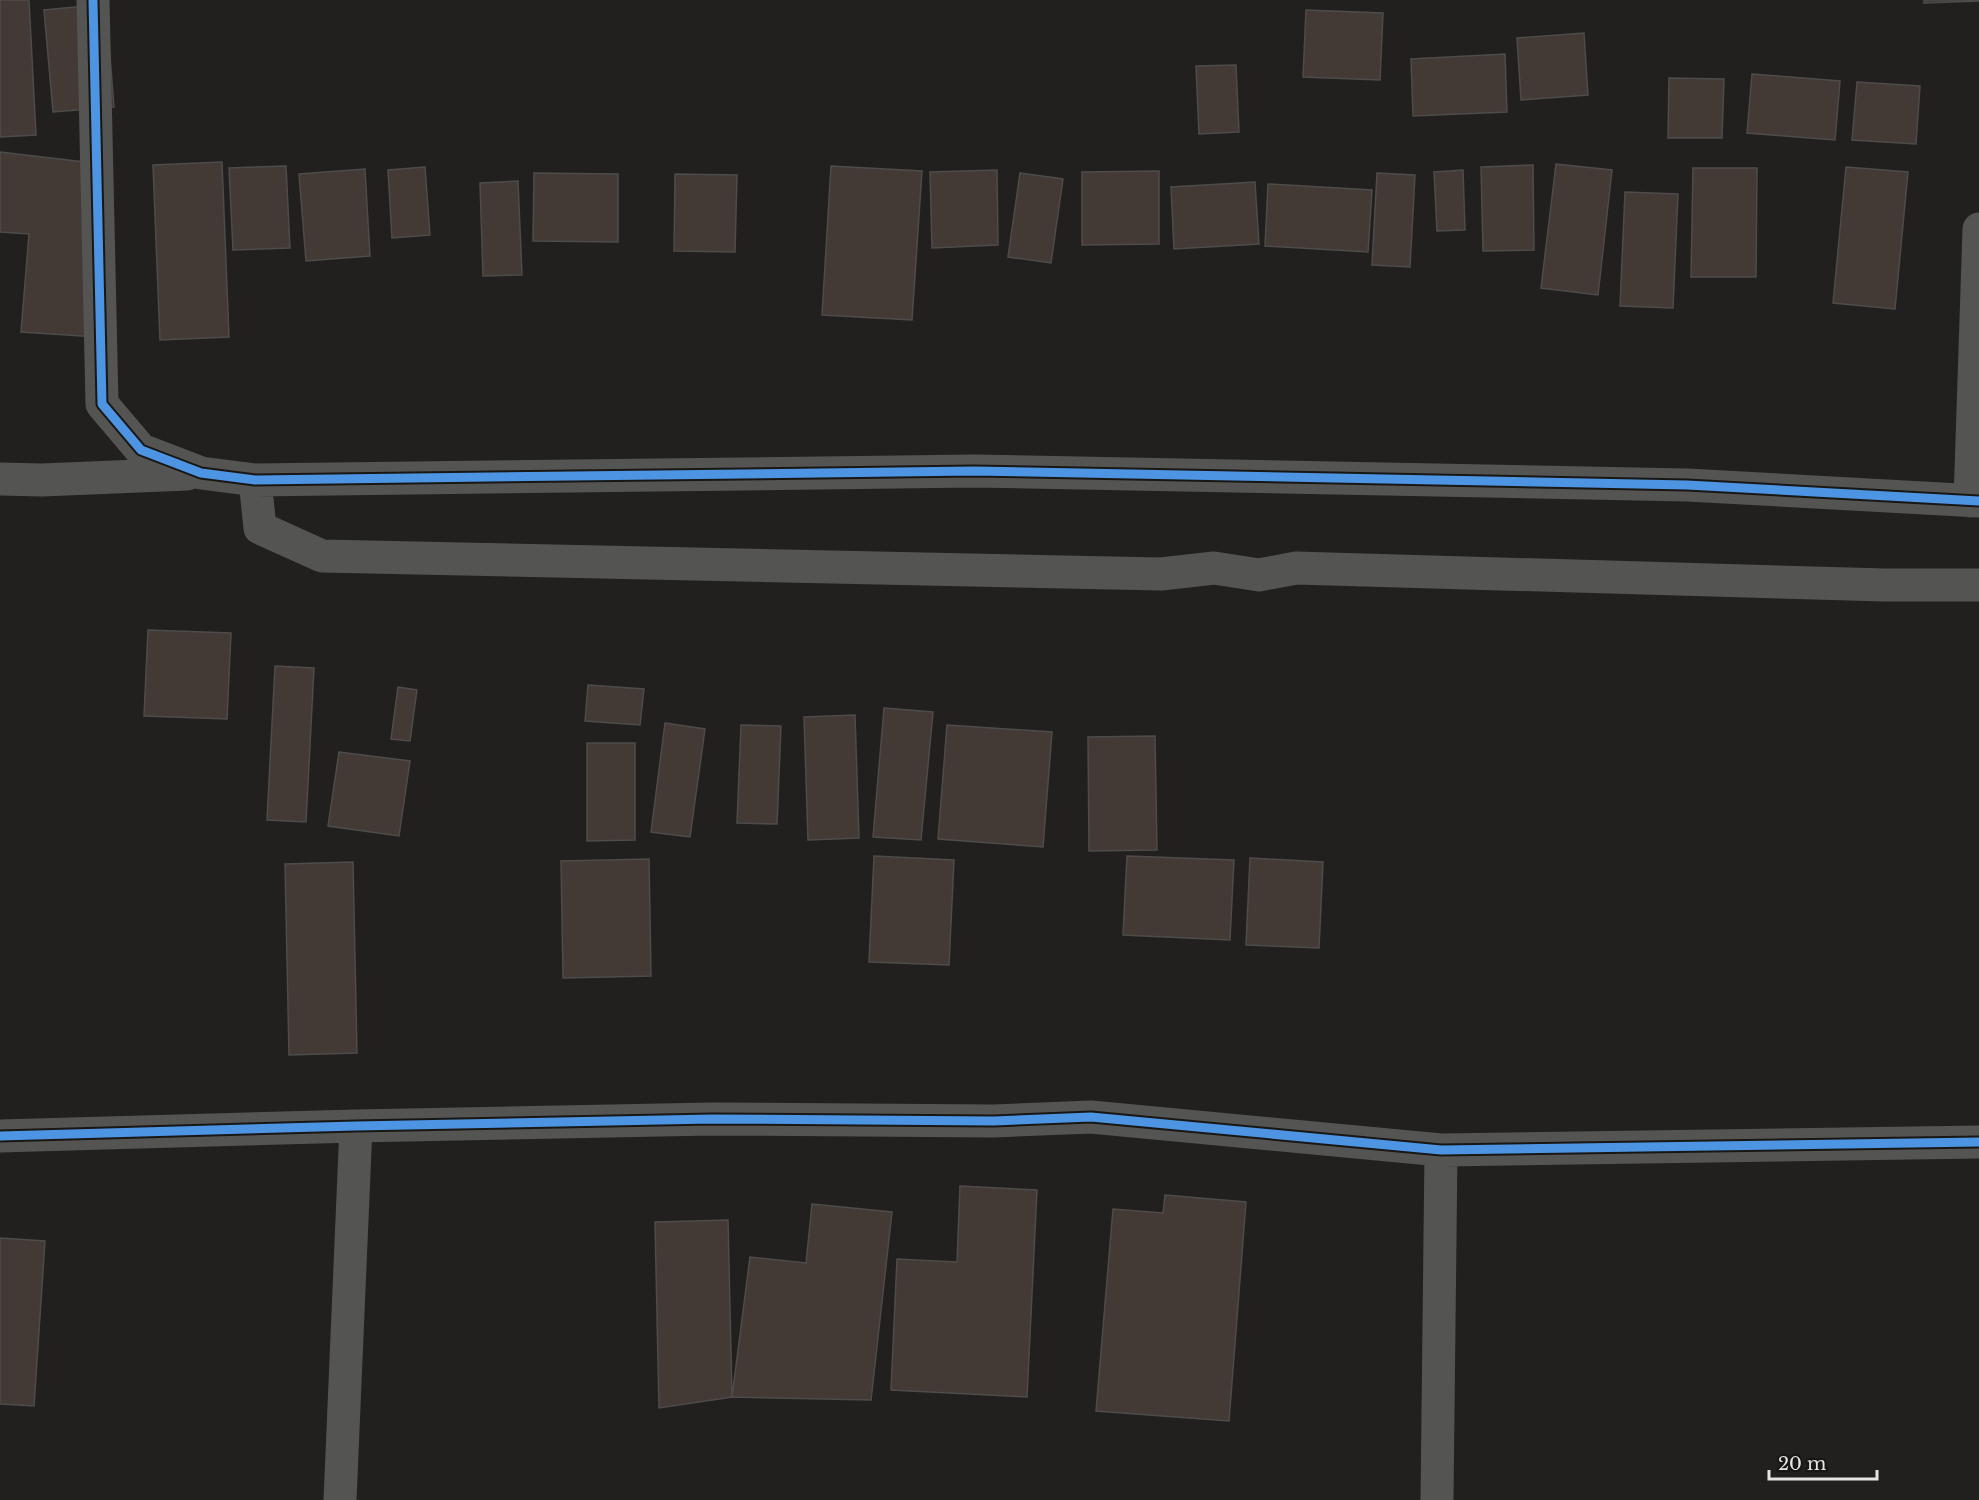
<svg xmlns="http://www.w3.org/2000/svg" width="1979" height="1500" font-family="'Libre Baskerville',serif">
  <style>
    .building { fill: #433935; stroke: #4d4c4b; stroke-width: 1.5 }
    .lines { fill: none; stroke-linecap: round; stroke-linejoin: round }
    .minor { stroke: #545453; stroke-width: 33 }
    .cycleway-casing { stroke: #191714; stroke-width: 13 }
    .cycleway { stroke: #4d94e3; stroke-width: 9 }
  </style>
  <rect width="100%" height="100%" fill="#22201f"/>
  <path class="building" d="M0,0H29L36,135L0,137Z
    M1924,0H1979V1L1924,3Z
    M106,4L114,107L53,112L44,10Z
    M1306,10L1383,13L1380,80L1303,77Z
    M1584,33L1588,95L1521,100L1517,38Z
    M1505,54L1507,112L1413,116L1411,59Z
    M1236,65L1239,132L1199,134L1196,66Z
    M1752,74L1840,81L1835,140L1747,133Z
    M1669,78L1724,79L1722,138H1668Z
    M1857,82L1920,86L1916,144L1852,140Z
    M0,152L110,165L97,337L21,332L29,234L0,232Z
    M222,162L229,337L160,340L153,165Z
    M1556,164L1612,170L1598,295L1541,288Z
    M1533,165L1534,250L1483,251L1481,167Z
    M286,166L290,248L233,250L229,168Z
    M831,166L922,171L912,320L822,315Z
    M425,167L430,235L392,238L388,170Z
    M1846,167L1908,172L1895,309L1833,303Z
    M1693,168H1757L1756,277H1691Z
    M365,169L370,256L306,261L299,174Z
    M997,170L998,245L932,248L930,172Z
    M1463,170L1465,230L1437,231L1434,172Z
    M1159,171V244L1082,245V172Z
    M534,173L618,174V242L533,241Z
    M1020,173L1063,179L1051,263L1008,257Z
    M1377,173L1415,175L1410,267L1372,265Z
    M675,174L737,175L735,252L674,251Z
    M518,181L522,275L483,276L480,183Z
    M1255,182L1259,244L1174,249L1171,187Z
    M1268,184L1372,190L1368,252L1265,246Z
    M1625,192L1678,194L1673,308L1620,306Z
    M148,630L231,633L227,719L144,716Z
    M275,666L314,668L306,822L267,820Z
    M588,685L644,689L640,725L585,721Z
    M398,687L417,690L410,741L391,739Z
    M884,708L933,712L921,840L873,837Z
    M855,715L859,838L808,840L804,717Z
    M665,723L705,729L690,837L651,832Z
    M741,725L781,726L777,824L737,823Z
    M947,725L1052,732L1043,847L938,839Z
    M1155,736L1157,850L1089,851L1088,737Z
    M587,743H635V840L587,841Z
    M339,752L410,761L399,836L328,826Z
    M874,856L954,860L949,965L869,962Z
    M1127,856L1234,860L1230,940L1123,935Z
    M1250,858L1323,862L1319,948L1246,945Z
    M649,859L651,976L563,978L561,861Z
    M353,862L357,1053L289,1055L285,864Z
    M960,1186L1037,1190L1027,1397L891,1390L897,1259L957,1262Z
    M1165,1195L1246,1202L1229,1421L1096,1411L1113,1209L1163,1213Z
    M812,1204L892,1212L871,1400L732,1397L750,1257L806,1263Z
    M728,1220L732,1397L659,1408L655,1222Z
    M0,1238L45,1241L34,1406L0,1404Z"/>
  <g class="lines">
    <path class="minor" d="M93,0L102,404L141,450L201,473L255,480L974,471L1687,485L1979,501
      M0,479L42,480L187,474
      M255,480L260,528L322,556L1161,574L1214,568L1259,575L1296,568L1885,585H1979
      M1970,501L1979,229
      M0,1136L356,1126L712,1119L994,1121L1091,1117L1441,1150L1979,1142
      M340,1500L356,1126
      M1437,1500L1441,1150"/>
    <defs>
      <path id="cycleway" d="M93,0L102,404L141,450L201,473L255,480L974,471L1687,485L1979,501
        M0,1136L356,1126L712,1119L994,1121L1091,1117L1441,1150L1979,1142"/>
    </defs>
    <use href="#cycleway" class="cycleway-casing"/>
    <use href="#cycleway" class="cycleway"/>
  </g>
  <path d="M1769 1470v9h108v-9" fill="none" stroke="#e5e4e2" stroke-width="3"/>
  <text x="1778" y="1470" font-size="18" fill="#e5e4e2" stroke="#191714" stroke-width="4.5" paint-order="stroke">20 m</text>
</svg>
